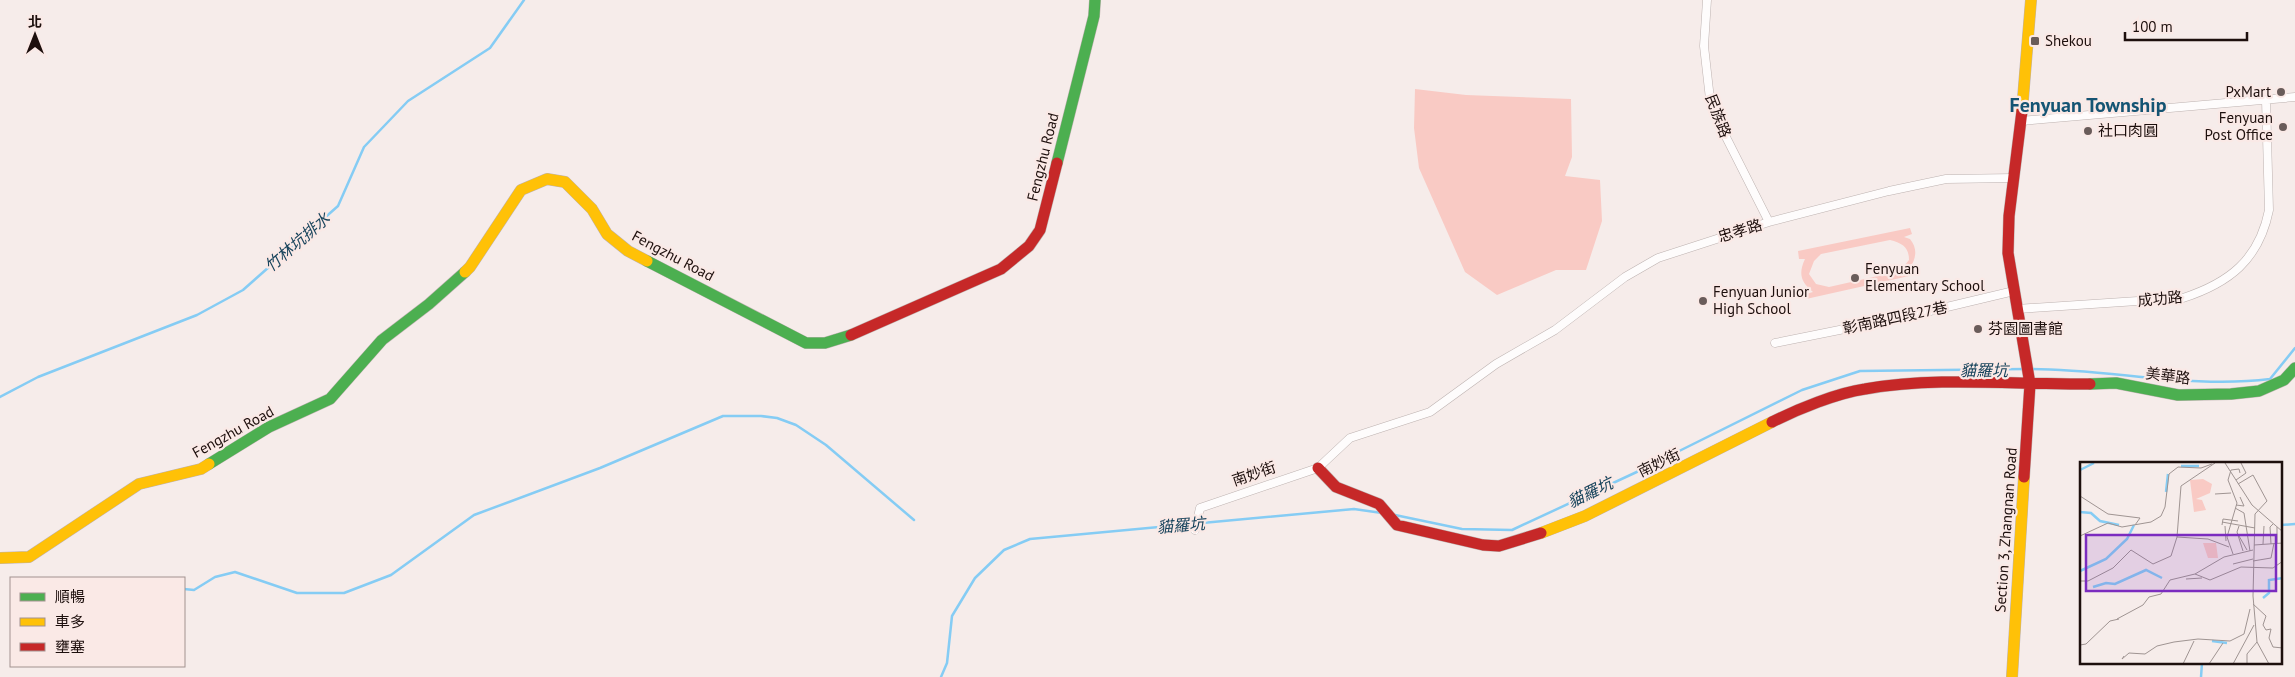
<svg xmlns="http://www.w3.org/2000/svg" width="2295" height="677" font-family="'PT Sans','Noto Sans TC',sans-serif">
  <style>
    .green { fill: #f9cac4; fill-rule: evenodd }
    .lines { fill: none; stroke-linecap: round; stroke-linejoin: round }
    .stream { stroke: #85ccf4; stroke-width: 2.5 }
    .street-casing { stroke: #bdb2b0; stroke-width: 9 }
    .fast-casing { stroke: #bdb2b0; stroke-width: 12 }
    .slow-casing { stroke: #bdb2b0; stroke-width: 12 }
    .jam-casing { stroke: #bdb2b0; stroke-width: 12 }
    .street { stroke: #fefcfc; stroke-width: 8 }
    .fast { stroke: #4caf50; stroke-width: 11 }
    .slow { stroke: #ffc107; stroke-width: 11 }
    .jam { stroke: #c62828; stroke-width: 11 }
    .poi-dot { fill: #695c5a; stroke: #fae9e6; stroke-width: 2 }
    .labels { text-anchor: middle; stroke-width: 4.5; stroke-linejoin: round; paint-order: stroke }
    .poi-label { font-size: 15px; fill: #1d0f0d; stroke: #fae9e6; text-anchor: start }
    .street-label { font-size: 15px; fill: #1d0f0d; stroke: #fae9e6 }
    .water-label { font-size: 16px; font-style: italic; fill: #18445c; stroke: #fae9e6 }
    .district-label { font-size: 20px; font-weight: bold; fill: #155473; stroke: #fae9e6 }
    .inset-river { fill: none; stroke: #85ccf4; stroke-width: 2.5 }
    .inset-road { fill: none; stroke: #9f9492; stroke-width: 1 }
    .view { fill: #7b2cbf; fill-opacity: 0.15; stroke: #7b2cbf; stroke-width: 2.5 }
    .inset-edge { fill: none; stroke: #1d0f0d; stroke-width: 2.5 }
  </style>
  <rect width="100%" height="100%" fill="#f6ecea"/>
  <path class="green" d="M1415,89L1466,95L1571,99L1572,157L1565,176L1600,180L1602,221L1586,270H1556L1497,295L1465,272L1419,168L1414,128Z
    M1910,228L1912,234L1904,237L1910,239C1918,249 1916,258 1910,268L1917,267L1918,274L1806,299V294L1813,292C1801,282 1798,274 1805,259H1799L1798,251ZM1890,240C1902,243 1909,247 1909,260L1900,271L1829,287L1816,284L1809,274L1814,261L1821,254Z"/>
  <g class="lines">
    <path class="stream" d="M2031,369C2111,369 2191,389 2270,379L2295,348
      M0,397L38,377L197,315L243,290L338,206L364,147L408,101L490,48L524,0
      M1395,515L1462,529L1512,530L1641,470L1802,390L1860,371L2025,369
      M2281,525L2295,524
      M184,589L194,590L215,577L235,572L297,593H344L391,575L474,515L600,468L723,416H761L777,418L796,425L826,445L914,520
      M941,677L947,663L952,616L975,578L1004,550L1030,539L1354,509L1382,513
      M2201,677L2202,663"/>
    <defs>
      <path id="street" d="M1707,0L1704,46L1710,99L1727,139L1769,222
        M2021,121L2295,97
        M2017,309L2183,298C2229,283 2259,260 2269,210L2266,100
        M1775,343L1909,316L2014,291
        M1195,530L1200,508L1318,468L1350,438L1430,412L1496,364L1555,330L1625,277L1658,258L1769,222L1889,191L1946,179L2014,178"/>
      <path id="fast" d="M1057,163L1094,16L1095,0
        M647,261L806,343H825L851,335
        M2090,384L2116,383L2178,395L2231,394L2259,391L2284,380L2295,368
        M209,464L269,427L330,399L382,340L429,304L465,272"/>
      <path id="slow" d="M2022,111L2031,0
        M465,272L470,267L521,190L547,179L565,182L592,209L607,234L628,251L647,261
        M1541,533L1585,516L1772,422
        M0,558L29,557L139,484L201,469L209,464
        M2012,677L2024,477"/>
      <path id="jam" d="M2022,111L2009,216L2008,253L2030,384L2024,477
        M851,335L1001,269L1029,246L1040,230L1057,163
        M1772,422C1798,409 1837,393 1865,389C1939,376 2015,385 2090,384
        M1318,468L1336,487L1379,504L1397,525L1483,545L1499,546L1541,533"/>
    </defs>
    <use href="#street" class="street-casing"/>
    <use href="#fast" class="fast-casing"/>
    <use href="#slow" class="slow-casing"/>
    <use href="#jam" class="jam-casing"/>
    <use href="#street" class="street"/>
    <use href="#fast" class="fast"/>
    <use href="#slow" class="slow"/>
    <use href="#jam" class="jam"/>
  </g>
  <g class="poi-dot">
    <rect x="2030" y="36" width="10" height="10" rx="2.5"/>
    <circle cx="2281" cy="92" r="5"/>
    <circle cx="2283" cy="127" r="5"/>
    <circle cx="2088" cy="131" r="5"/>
    <circle cx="1855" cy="278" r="5"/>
    <circle cx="1703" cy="301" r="5"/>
    <circle cx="1978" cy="329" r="5"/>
  </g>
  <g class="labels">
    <g class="poi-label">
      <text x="2045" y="46">Shekou</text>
      <text x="2271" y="97" text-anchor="end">PxMart</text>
      <text x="2273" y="123" text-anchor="end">Fenyuan<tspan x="2273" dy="17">Post Office</tspan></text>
      <text x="2098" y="136">社口肉圓</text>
      <text x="1865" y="274">Fenyuan<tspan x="1865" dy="17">Elementary School</tspan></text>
      <text x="1713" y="297">Fenyuan Junior<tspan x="1713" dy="17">High School</tspan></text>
      <text x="1988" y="334">芬園圖書館</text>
    </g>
    <g class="street-label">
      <text transform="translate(1718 116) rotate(69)" y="5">民族路</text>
      <text transform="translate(1043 157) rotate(-76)" y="5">Fengzhu Road</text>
      <text transform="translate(1740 231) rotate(-17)" y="5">忠孝路</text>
      <text transform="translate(673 256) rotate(28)" y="5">Fengzhu Road</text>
      <text transform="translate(2160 299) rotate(-5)" y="5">成功路</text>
      <text transform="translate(1895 318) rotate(-12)" y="5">彰南路四段27巷</text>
      <text transform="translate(2168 376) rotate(7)" y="5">美華路</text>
      <text transform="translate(233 432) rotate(-29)" y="5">Fengzhu Road</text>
      <text transform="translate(1659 463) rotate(-26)" y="5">南妙街</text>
      <text transform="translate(1254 474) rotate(-19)" y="5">南妙街</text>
      <text transform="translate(2006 530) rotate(-86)" y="5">Section 3, Zhangnan Road</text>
    </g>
    <g class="water-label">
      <text transform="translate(297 242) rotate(-41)" y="6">竹林坑排水</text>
      <text x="1984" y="376">貓羅坑</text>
      <text transform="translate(1590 492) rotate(-26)" y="6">貓羅坑</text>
      <text transform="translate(1181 525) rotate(-5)" y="6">貓羅坑</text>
    </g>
    <g class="district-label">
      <text x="2088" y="112">Fenyuan Township</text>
    </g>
  </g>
  <g transform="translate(2080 462)">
    <rect width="202" height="202" fill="#f6ecea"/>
    <path d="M123,17L132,22L130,31L116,37L122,38L126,48L114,50L110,18ZM123,81H136L138,96H128Z" fill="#f9cac4"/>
    <path class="inset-river" d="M101,4H119M0,8L14,1M86,30L88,12M0,50L11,51L20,59L39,63M0,109L26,97L47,77L54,63M13,125L26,121L35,122L66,108L82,116M183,136L189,131V118L203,116M132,179L147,181"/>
    <path class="inset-road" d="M145,1L172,43L203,70M156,18L166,11L161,1M158,22L173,13L187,39L175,52L173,134L177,180L189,202M135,32L151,31M0,34L28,52L60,56L55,63M156,43L164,44L160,35M155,46L164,51L170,89M142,60L175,66M142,63L143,57L158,59M145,64L146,79M159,64L157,70L163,89M197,65V81M0,74L28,61L42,65L71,60L81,54L85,45L89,12L98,5L121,6L132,2M159,74L167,88M97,75L128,77L149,85M183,82L184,64M191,82L190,65L193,62M174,83L203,81M153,92L147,75L157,41L148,18L151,8L159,7L160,11M173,99L191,96L194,81M153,102L173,97M115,112L130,118L161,105L193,106L203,99M106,117L122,116M0,119H8L33,106L51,88L73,102L91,94L97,75L101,24L135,1M173,142L186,154L183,163L186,168L191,167L189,176L193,185L203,186M37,157L63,143L69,135L81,132L90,118L115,112L144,95L173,88M0,183L6,182L30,159L39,157M44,194L42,197L49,191L65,192L77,184L94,180L118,177L150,179L164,172L170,147M103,202L114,179M129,202L143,181M153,202L174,163M167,202V192L177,180"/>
    <path class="view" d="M6,73H196V129H6Z"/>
    <rect width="202" height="202" class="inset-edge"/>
  </g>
  <rect x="10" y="577" width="175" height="90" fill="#fae9e6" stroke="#a2928f"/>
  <rect x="20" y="593" width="25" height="8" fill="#4caf50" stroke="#a2928f"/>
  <text x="55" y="602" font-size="15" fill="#1d0f0d">順暢</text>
  <rect x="20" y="618" width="25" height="8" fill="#ffc107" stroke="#a2928f"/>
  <text x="55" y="627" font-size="15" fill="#1d0f0d">車多</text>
  <rect x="20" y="643" width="25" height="8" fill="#c62828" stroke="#a2928f"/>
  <text x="55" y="652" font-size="15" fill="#1d0f0d">壅塞</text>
  <g transform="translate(35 35)" stroke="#fae9e6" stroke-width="4" paint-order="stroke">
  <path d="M0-4L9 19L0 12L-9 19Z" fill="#1d0f0d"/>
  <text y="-8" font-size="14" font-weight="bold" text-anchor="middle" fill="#1d0f0d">北</text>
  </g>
  <path d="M2125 32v8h122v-8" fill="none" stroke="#1d0f0d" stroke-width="2.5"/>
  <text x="2132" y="32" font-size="15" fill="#1d0f0d" stroke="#fae9e6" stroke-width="4" paint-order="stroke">100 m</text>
</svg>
